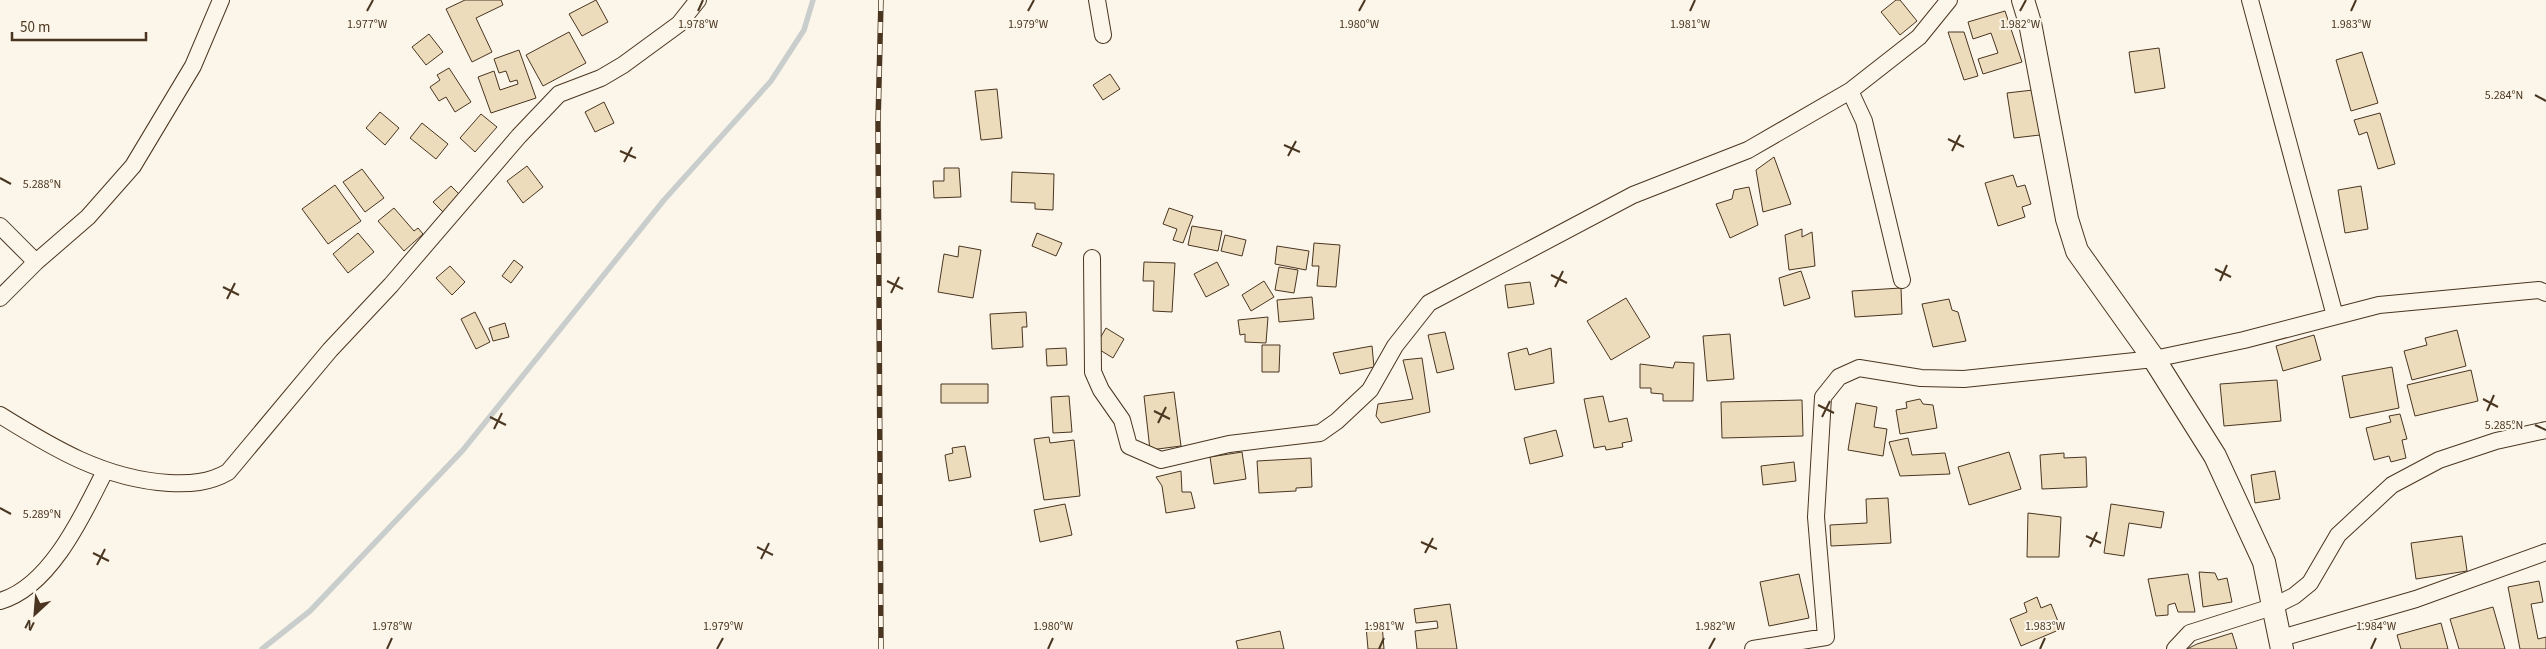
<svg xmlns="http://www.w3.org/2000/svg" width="2546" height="649" font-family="'Source Sans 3',sans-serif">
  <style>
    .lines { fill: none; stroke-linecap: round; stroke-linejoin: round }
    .stream { stroke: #c9cecd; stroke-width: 5.5 }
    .building { fill: #ecdcbc; stroke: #4a3520 }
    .street-casing { stroke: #4a3520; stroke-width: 18 }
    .secondary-casing { stroke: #4a3520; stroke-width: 24 }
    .street { stroke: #fbf6e9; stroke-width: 16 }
    .secondary { stroke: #fbf6e9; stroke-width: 22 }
    .rail-casing { stroke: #4a3520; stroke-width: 5.5 }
    .rail { stroke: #fbf6e9; stroke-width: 4; stroke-dasharray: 11; stroke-linecap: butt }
    .ticks { fill: none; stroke: #4a3520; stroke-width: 2 }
    .ticks-label { font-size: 12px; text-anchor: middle; fill: #4a3520; stroke: #fbf6e9; stroke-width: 4; stroke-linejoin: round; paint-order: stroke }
  </style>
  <rect width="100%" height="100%" fill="#fbf6e9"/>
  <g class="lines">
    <path class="stream" d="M262,649L310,611L463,450L664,200L771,81L804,30L813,0"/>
  </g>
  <path class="building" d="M465,0H501L503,5L476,18L492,52L472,62L446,9Z
    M596,0L608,22L582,36L569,14Z
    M1896,0H1900L1917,21L1900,35L1881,12Z
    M2005,11L2022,62L1983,74L1978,59L1998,53L1991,33L1973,39L1968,22Z
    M569,32L586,63L543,86L526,55Z
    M1948,32H1964L1978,76L1964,80Z
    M429,34L443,52L426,65L412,47Z
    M2159,48L2165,88L2135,93L2129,52Z
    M519,50L536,98L491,113L478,77L494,71L500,90L518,84L517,80L510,82L506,71L499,73L494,59Z
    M2362,52L2378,103L2351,111L2336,60Z
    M449,68L471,102L455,112L446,97L439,101L430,87L440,80L437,75Z
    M1110,74L1120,89L1103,100L1093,85Z
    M997,89L1002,138L981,140L975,91Z
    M2033,90L2040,135L2014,138L2007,93Z
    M604,102L614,123L595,132L585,112Z
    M380,112L399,128L385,145L366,128Z
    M2380,113L2395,164L2378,169L2367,132L2359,135L2354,120Z
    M481,114L497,127L475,152L460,138Z
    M422,123L448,144L436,159L410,138Z
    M1774,157L1791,204L1763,212L1756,170Z
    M527,166L543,187L523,203L507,181Z
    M944,168H959L961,197L934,198L933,181H944Z
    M362,169L384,198L365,212L343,182Z
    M1012,172L1054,174L1053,210L1035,209V203L1011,202Z
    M2013,175L2017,187L2025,185L2031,204L2022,207L2025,217L1998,226L1985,183Z
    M335,185L361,221L328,244L302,209Z
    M451,186L463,198L445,214L433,202Z
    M2361,186L2368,229L2345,233L2338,190Z
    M1749,187L1758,225L1730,238L1716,204L1732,199L1734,190Z
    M394,208L414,231L418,228L423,234L404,251L378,221Z
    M1169,208L1193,216L1183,243L1173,240L1177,229L1163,224Z
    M1192,226L1222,231L1218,251L1188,245Z
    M1802,229V237L1812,232L1815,266L1789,270L1785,235Z
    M358,233L374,252L348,273L333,254Z
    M1037,233L1062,243L1056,256L1032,246Z
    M1225,235L1246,240L1242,256L1221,251Z
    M1314,243L1340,245L1336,287L1317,286L1319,266H1312Z
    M959,246L981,250L973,298L938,292L944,254L958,257Z
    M1277,246L1309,251L1306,270L1275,264Z
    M514,260L523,267L511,283L502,276Z
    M1144,262L1175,263L1172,312L1153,311L1154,281H1143Z
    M1217,262L1229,285L1206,297L1194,274Z
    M450,266L465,282L452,295L436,278Z
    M1279,267L1298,270L1294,293L1275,290Z
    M1801,271L1810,298L1784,306L1779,278Z
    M1264,281L1274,297L1251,311L1242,295Z
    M1530,282L1534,304L1508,308L1505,285Z
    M1901,288L1902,314L1855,317L1852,291Z
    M1312,297L1314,319L1279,322L1277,300Z
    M1626,298L1650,337L1611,360L1587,321Z
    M1949,299L1952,310L1958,312L1966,341L1933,347L1922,304Z
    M475,312L490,342L476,349L461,319Z
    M1026,312L1027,327H1022L1023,347L992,349L990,314Z
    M1268,317L1266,343L1245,342V334L1240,335L1238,320Z
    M505,323L509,337L493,341L489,328Z
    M1106,328L1124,339L1113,358L1095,347Z
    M2457,330L2466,366L2412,380L2404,351L2427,345L2425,338Z
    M1445,332L1454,369L1437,373L1428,335Z
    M1730,334L1734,379L1707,381L1703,336Z
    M2314,335L2321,360L2283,371L2276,346Z
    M1262,345H1280L1279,372H1262Z
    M1372,346L1374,367L1340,374L1333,353Z
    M1066,348L1067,365L1047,366L1046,349Z
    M1527,348L1529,355L1551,348L1554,383L1515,390L1508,353Z
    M1422,358L1430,412L1381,423L1376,416L1378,404L1413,399L1403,360Z
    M1675,362L1694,363L1693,401H1663V394L1651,393V388H1640V364L1673,368Z
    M2392,367L2399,408L2350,418L2342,376Z
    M2471,370L2478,401L2415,416L2407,385Z
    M2277,380L2281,421L2224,426L2220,384Z
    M941,384H988V403H941Z
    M1174,392L1181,446L1150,450L1144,396Z
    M1069,396L1072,432L1053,433L1051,397Z
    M1603,396L1609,422L1627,418L1632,441L1622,443L1623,447L1606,450L1605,446L1594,448L1584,399Z
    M1920,399L1923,404L1933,405L1937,428L1900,434L1896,410L1907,408L1906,402Z
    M1802,400L1803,436L1722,438L1721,402Z
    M1856,403L1877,407L1874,427L1887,429L1883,456L1848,450Z
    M2400,414L2407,439L2402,440L2406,458L2391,462L2389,456L2374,460L2366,428L2391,422L2389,416Z
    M1556,430L1563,456L1530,464L1524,438Z
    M1049,437L1050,443L1074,440L1080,496L1044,500L1034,439Z
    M1908,438L1912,455L1945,453L1950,474L1900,476L1889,442Z
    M965,446L971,477L949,481L945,455L953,453L952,448Z
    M1242,452L1246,479L1214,484L1210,457Z
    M2009,452L2021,489L1969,505L1958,467Z
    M2064,453V458L2086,457L2087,487L2042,489L2040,455Z
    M1311,458L1312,487L1296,488V491L1259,493L1257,461Z
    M1794,462L1796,481L1763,485L1761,466Z
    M1181,471L1182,492H1191L1195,508L1166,513L1162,486L1156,477Z
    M2275,471L2280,499L2255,503L2251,475Z
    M1888,498L1891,543L1831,546L1830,525L1867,523L1866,499Z
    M1065,504L1072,535L1040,542L1034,510Z
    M2111,504L2164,512L2161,528L2129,523L2124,556L2104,553Z
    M2028,513L2061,517L2059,557H2027Z
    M2462,536L2467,571L2416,579L2411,543Z
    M2199,572L2215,573L2218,580L2227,578L2232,602L2203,607Z
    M1799,574L1809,618L1769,626L1760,582Z
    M2188,574L2195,612H2178L2175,603L2168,605V615L2156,616L2148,579Z
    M2539,581L2543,602L2531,604L2538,639L2546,637V649H2520L2508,587Z
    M2037,597L2041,608L2051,604L2061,629L2021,646L2010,619L2027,612L2024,603Z
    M1450,604L1457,649H1417L1415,631L1438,628L1437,621L1416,623L1414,609Z
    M2493,607L2505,649H2459L2450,619Z
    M2441,623L2448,649H2401L2397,635Z
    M1382,624L1384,649H1368L1366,626Z
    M1280,631L1284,649H1238L1236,641Z
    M2232,633L2237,649H2187L2197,644Z"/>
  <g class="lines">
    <defs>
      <path id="street" d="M1097,0L1103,35
        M2250,0L2335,316
        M1850,91L1864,121L1902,280
        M0,226L36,262
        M1092,258L1093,372L1101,390L1122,420L1129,446L1161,460L1229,444L1320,433L1337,421L1370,390L1395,346L1429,303L1633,195L1748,150L1850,91L1919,37L1949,0
        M0,298L36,262L88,217L133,166L193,66L221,0
        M0,415C53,448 104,479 169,483C190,484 209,483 228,472L330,350L391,285L519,136L559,94L601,78L623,65L679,24L698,0
        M0,601C50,587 83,515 105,471
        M2281,638L2416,599L2546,552
        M1753,649L1826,637L1816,517L1823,397L1839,377L1859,368L1921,378L1964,379L2154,359L2244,340L2379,305L2539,290L2546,293
        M2175,649L2190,633L2272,607L2294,596L2310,583L2338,535L2392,485L2439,460L2496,441L2546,430"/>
      <path id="secondary" d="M2023,0L2030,23L2067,219L2077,251L2154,359L2215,456L2264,562L2282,649"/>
    </defs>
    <use href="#street" class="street-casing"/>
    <use href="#secondary" class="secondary-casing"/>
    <use href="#street" class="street"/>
    <use href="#secondary" class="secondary"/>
    <defs>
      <path id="rail" d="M881,0L878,124L881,649"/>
    </defs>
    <use href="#rail" class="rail-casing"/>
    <use href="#rail" class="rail"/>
  </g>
  <path class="ticks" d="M367,11L373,0M698,11L703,0M1028,11L1034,0M1359,11L1365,0M1690,11L1695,0M2020,11L2026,0M2351,11L2356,0M2535,95L2546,101M1948,139L1964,147M1284,145L1300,152M620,151L636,158M1952,151L1960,135M1288,156L1296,141M624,162L632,147M0,178L11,184M2215,269L2231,277M1551,275L1567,283M887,281L903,289M2220,281L2227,265M223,287L239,295M1555,287L1563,271M891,293L899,277M227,299L235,283M2483,399L2498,407M1818,405L1834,413M1154,411L1170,419M2487,411L2494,395M490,417L506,425M1822,417L1830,401M1158,423L1166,407M2535,425L2546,430M494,429L502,413M0,508L11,514M2086,536L2101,543M1421,542L1437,549M757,547L773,555M2090,547L2097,532M93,553L109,561M1425,553L1433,538M761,559L769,543M97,565L105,549M387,649L392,638M717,649L723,638M1048,649L1053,638M1379,649L1384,638M1709,649L1715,638M2040,649L2045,638M2371,649L2376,638"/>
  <g class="ticks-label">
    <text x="1690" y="28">1.981°W</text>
    <text x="2020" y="28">1.982°W</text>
    <text x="367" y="28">1.977°W</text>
    <text x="698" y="28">1.978°W</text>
    <text x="1028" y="28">1.979°W</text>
    <text x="1359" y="28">1.980°W</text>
    <text x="2351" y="28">1.983°W</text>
    <text x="2504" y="99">5.284°N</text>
    <text x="42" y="188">5.288°N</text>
    <text x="2504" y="429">5.285°N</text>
    <text x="42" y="518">5.289°N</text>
    <text x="392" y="630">1.978°W</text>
    <text x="723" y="630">1.979°W</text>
    <text x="1053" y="630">1.980°W</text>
    <text x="1384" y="630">1.981°W</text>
    <text x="1715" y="630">1.982°W</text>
    <text x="2045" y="630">1.983°W</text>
    <text x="2376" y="630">1.984°W</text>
  </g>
  <g transform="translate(35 614) rotate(206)" stroke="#fbf6e9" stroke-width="4" paint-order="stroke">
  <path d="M0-4L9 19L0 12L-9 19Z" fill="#4a3520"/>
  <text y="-8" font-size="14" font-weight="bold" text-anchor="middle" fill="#4a3520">N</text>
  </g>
  <path d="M12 32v8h134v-8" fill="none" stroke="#4a3520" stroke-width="2.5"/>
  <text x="20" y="32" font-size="15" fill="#4a3520" stroke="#fbf6e9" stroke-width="4" paint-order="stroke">50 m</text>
</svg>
